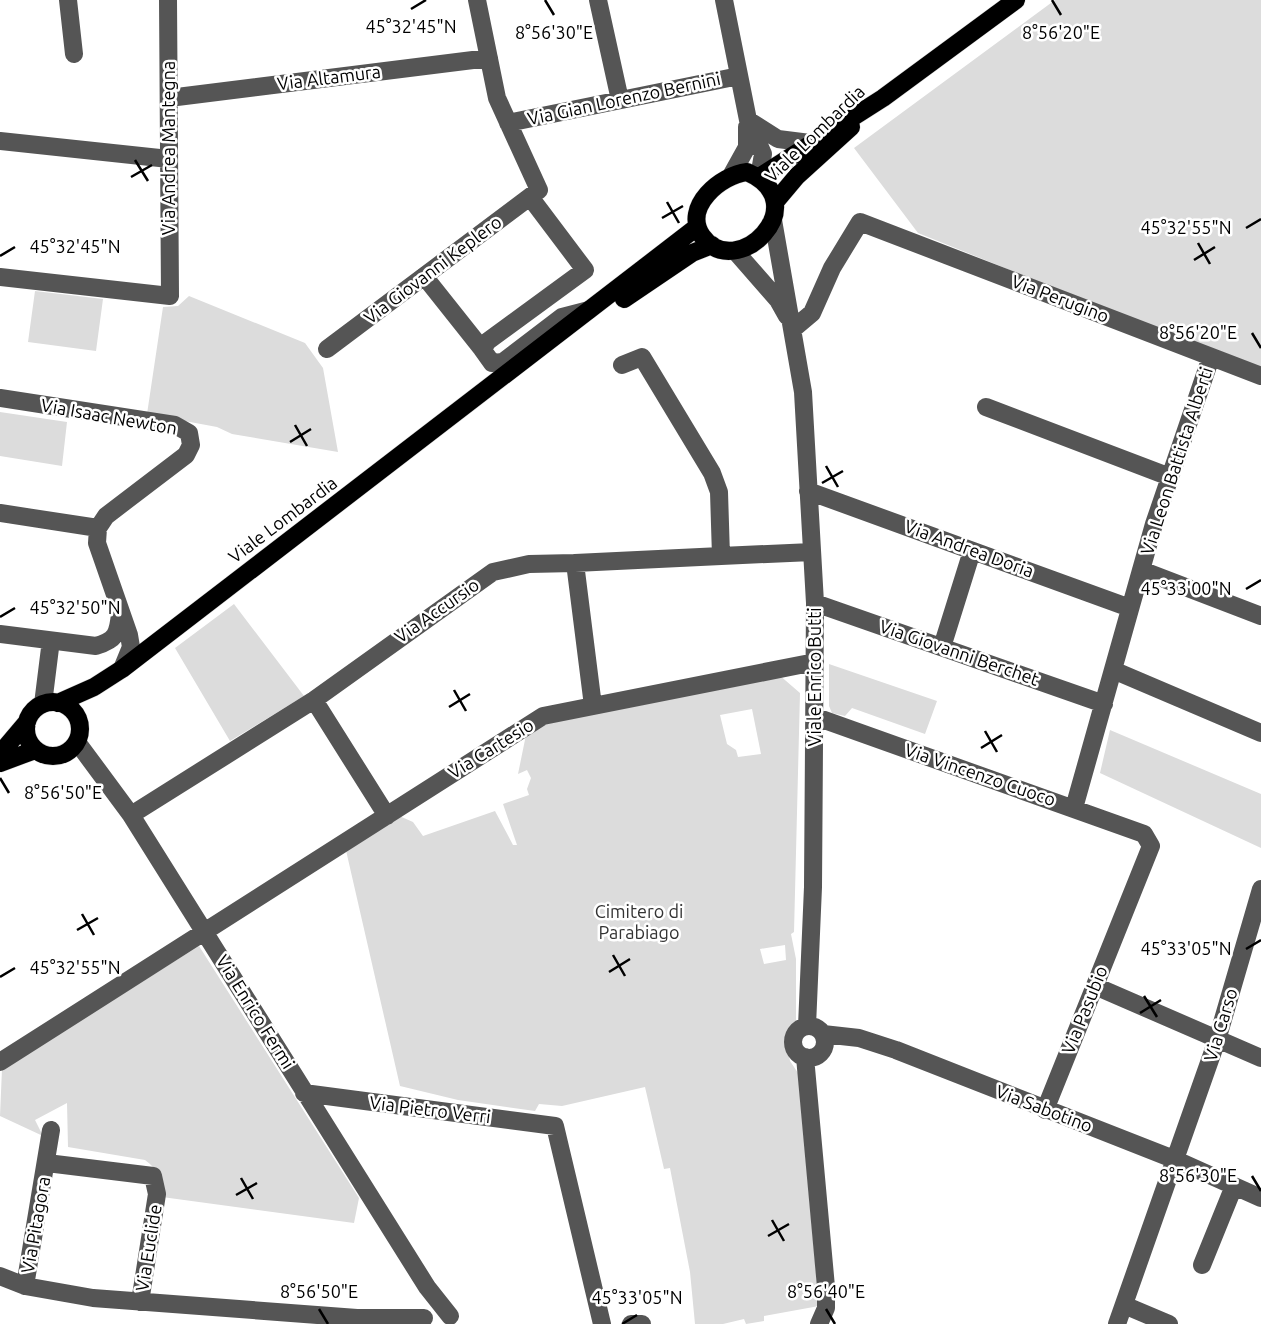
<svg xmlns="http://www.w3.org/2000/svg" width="1261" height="1324" font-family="Ubuntu,sans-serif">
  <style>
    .green { fill: #dcdcdc; fill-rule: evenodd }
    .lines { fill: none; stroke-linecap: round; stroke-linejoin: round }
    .major-casing { stroke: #dbdbdb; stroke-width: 19 }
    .minor { stroke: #555; stroke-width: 18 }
    .major { stroke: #000; stroke-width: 18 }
    .ticks { fill: none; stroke: #000; stroke-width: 2.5 }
    .labels { text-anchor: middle; stroke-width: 5; stroke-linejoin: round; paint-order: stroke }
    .street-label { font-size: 18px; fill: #000; stroke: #fff }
    .park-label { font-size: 18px; fill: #333; stroke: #fff }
    .ticks-label { font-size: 18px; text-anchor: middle; fill: #000; stroke: #fff; stroke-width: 5; stroke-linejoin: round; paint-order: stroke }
  </style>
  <rect width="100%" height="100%" fill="#fff"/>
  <path class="green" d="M1055,0H1261V371L918,233L854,148Z
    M35,291L103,299L96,351L28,342Z
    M189,296L305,343L323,368L338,452L232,434L217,427L147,414L163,307L178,306Z
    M0,412L67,422L62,466L0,456Z
    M234,604L304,696L230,741L175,648Z
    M829,664L937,701L925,734L852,708L845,716L832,713L829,706Z
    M778,674L800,693L794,932L791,934L796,959V1023L787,1042L790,1061L798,1073L819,1306L764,1316V1321L746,1324L744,1319L723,1324H695L690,1272L670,1168L664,1169L645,1087L562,1106L539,1104L535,1111L458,1100L400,1086L345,846L397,815L413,822L423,836L495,811L513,845H517L503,804L529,795L527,789L531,778L527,770L518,774L527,730L546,720ZM752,709L761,754L738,757L736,750L727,744L720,715ZM785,945L786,960L764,964L760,949Z
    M1110,730L1261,794V848L1100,773Z
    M199,946L359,1198L354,1223L162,1197C161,1180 159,1170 145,1160L68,1147L67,1103L35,1120L43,1136L0,1116L2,1069Z"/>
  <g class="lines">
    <defs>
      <path id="major" d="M747,172C818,203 736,284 702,236C682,207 721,175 747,172Z
        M759,177L883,98L1016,0
        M776,201L797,176L851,127
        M624,299L692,253L712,245
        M26 729a27 27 0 1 1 54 0a27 27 0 1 1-54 0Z
        M58,703L94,687L122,669L697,227
        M0,754L27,722
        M0,763L35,750"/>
    </defs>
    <use href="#major" class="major-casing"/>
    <path class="minor" d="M68,0L74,54
      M598,0L620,100
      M724,0L748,120L763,154L759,177
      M169,98L489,58
      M748,120L778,139L810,143
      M508,123L739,76
      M0,141L169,159
      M732,174L747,147V127
      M530,197L585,270L488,341L482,349L492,363L503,362L562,317L589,310
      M773,220L803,392L815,603L813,887L807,1026
      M736,252L778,300L787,316
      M424,276L482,349
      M0,277L170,296L168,0
      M793,329L812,313L832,268L860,222L1261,376
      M327,349L539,190L497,98L477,0
      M622,365L642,357L712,473L719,492L721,556L812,552
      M0,398L175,425L189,433L191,445L186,455L106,516L98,528
      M986,407L1170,477
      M808,491L1130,608
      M0,513L98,528L97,543L129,635L131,647L122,669
      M1141,570L1261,616
      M815,603L1104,704
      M0,634L96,646C116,640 118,634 120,614
      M942,647L972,551
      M1113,670L1261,733
      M314,700L387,816
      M43,704L50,648L48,641
      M593,706L575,563L721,556
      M816,717L1144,834L1151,846L1045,1110
      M77,742L131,815L427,1287L450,1316
      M1074,808L1154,524L1211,357
      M131,815L314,700L493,572L529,564L575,563
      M1095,986L1261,1058
      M793 1042a16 16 0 1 1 32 0a16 16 0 1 1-32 0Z
      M823,1034L859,1038L896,1050L1176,1160L1261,1198
      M805,1057L826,1287V1308L819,1324
      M0,1062L543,716L815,662
      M304,1093L555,1126L602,1324
      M47,1163L153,1176L157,1194L140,1302
      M1202,1265L1234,1186
      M0,1276L25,1286L93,1298L357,1318H424
      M25,1286L51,1130
      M1124,1305L1169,1324
      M631,1324H642
      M1117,1324L1217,1040L1261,889"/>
    <use href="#major" class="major"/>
  </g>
  <path class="ticks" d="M545,0L554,15M1052,0L1061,15M411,9L426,0M135,160L148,181M131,177L152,165M667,202L679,223M662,218L683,206M1246,228L1261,219M1198,243L1210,264M0,256L15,247M1194,260L1215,247M1252,333L1261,348M295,425L307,446M290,442L311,429M826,466L838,487M822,483L843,471M1246,589L1261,580M0,617L15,608M454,690L466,711M449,707L470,694M985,731L997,752M981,748L1002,735M0,778L9,793M82,914L94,935M77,930L98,918M1246,949L1261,940M613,955L625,976M609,972L630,959M0,977L15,968M1144,996L1157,1017M1140,1013L1161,1000M1252,1176L1261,1191M241,1178L253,1199M236,1195L257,1183M772,1220L784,1241M768,1236L789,1224M319,1309L328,1324M826,1309L835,1324M622,1324L637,1315"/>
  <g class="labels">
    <g class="street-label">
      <text transform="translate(329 78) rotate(-7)" y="6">Via Altamura</text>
      <text transform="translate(624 99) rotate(-12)" y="6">Via Gian Lorenzo Bernini</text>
      <text transform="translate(815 134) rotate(-44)" y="6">Viale Lombardia</text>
      <text transform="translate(169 148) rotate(-90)" y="6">Via Andrea Mantegna</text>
      <text transform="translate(433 270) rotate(-37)" y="6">Via Giovanni Keplero</text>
      <text transform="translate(1060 299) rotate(21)" y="6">Via Perugino</text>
      <text transform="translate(109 417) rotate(10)" y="6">Via Isaac Newton</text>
      <text transform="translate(1177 461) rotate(-72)" y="6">Via Leon Battista Alberti</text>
      <text transform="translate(283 520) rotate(-37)" y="6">Viale Lombardia</text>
      <text transform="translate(969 549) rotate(20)" y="6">Via Andrea Doria</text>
      <text transform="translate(437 611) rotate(-35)" y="6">Via Accursio</text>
      <text transform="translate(959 653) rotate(19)" y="6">Via Giovanni Berchet</text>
      <text transform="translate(815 677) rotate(-90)" y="6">Viale Enrico Butti</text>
      <text transform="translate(491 749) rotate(-32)" y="6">Via Cartesio</text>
      <text transform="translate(980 775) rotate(19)" y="6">Via Vincenzo Cuoco</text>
      <text transform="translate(1085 1010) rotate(-68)" y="6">Via Pasubio</text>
      <text transform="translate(255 1012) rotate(58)" y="6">Via Enrico Fermi</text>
      <text transform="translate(1221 1025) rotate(-73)" y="6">Via Carso</text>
      <text transform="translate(1044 1109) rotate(21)" y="6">Via Sabotino</text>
      <text transform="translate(430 1110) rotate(7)" y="6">Via Pietro Verri</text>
      <text transform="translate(36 1225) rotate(-80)" y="6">Via Pitagora</text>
      <text transform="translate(149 1248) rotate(-81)" y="6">Via Euclide</text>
    </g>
    <g class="park-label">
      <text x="639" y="918">Cimitero di<tspan x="639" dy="21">Parabiago</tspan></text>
    </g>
  </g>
  <g class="ticks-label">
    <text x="411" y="33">45°32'45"N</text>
    <text x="554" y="39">8°56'30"E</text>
    <text x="1061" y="39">8°56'20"E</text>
    <text x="1186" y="234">45°32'55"N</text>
    <text x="75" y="253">45°32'45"N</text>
    <text x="1198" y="339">8°56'20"E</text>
    <text x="1186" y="595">45°33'00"N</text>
    <text x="75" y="614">45°32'50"N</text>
    <text x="63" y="799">8°56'50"E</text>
    <text x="1186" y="955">45°33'05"N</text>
    <text x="75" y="974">45°32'55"N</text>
    <text x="1198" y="1182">8°56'30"E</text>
    <text x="319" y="1298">8°56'50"E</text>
    <text x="826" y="1298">8°56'40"E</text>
    <text x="637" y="1304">45°33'05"N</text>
  </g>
</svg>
